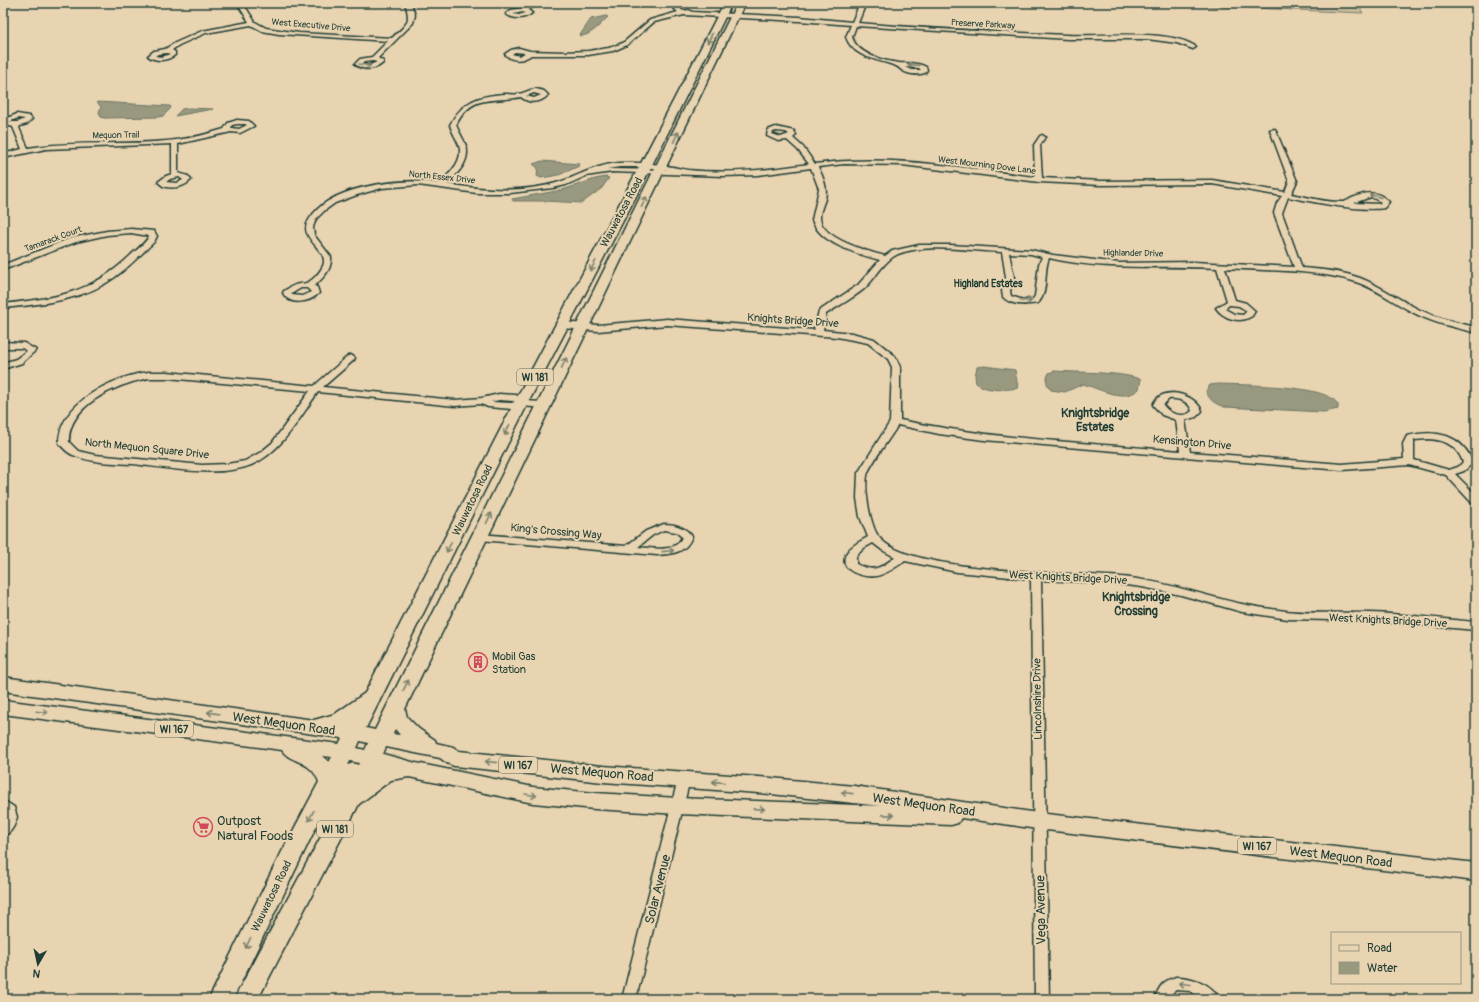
<svg xmlns="http://www.w3.org/2000/svg" width="1479" height="1002" font-family="Pangolin,sans-serif">
  <style>
    .green { fill: #c8bb9d; stroke: #747c68 }
    .water { fill: #999980; stroke: #687462 }
    .lines { fill: none; stroke-linecap: round; stroke-linejoin: round }
    .minor-casing { stroke: #1f3d34; stroke-width: 3 }
    .primary-casing { stroke: #1f3d34; stroke-width: 3 }
    .minor { fill: #e9d4b2; fill-rule: evenodd }
    .primary { fill: #e9d4b2; fill-rule: evenodd }
    .oneway { stroke: #7a816d }
    .labels { text-anchor: middle; stroke-width: 4; stroke-linejoin: round; paint-order: stroke }
    .far-street-label { font-size: 9px; fill: #1f3d34; stroke: #e9d4b2 }
    .far-neighbourhood-label { font-size: 10px; font-weight: bold; fill: #1f3d34; stroke: #e9d4b2 }
    .shield { fill: #e9d4b2; stroke: #5c6a5a; stroke-width: 1 }
    .shield-label { font-size: 10px; font-weight: bold; fill: #1f3d34 }
    .street-label { font-size: 11px; fill: #1f3d34; stroke: #e9d4b2 }
    .poi-label { font-size: 11px; fill: #1f3d34; stroke: #e9d4b2; text-anchor: start }
    .neighbourhood-label { font-size: 12px; font-weight: bold; fill: #1f3d34; stroke: #e9d4b2 }
    .near-street-label { font-size: 13px; fill: #1f3d34; stroke: #e9d4b2 }
    .near-poi-label { font-size: 13px; fill: #1f3d34; stroke: #e9d4b2; text-anchor: start }
  </style>
  <rect width="100%" height="100%" fill="#e9d4b2"/>
  <filter id="ink" filterUnits="userSpaceOnUse"><feTurbulence type="fractalNoise" baseFrequency=".025" numOctaves="2"/><feDisplacementMap in="SourceGraphic" scale="8" xChannelSelector="R" yChannelSelector="G"/><feConvolveMatrix kernelMatrix="1 2 1 2 8 2 1 2 1" color-interpolation-filters="sRGB"/></filter>
  <g filter="url(#ink)">
    <path class="green" d="M1142,3H1357L1363,13Z"/>
    <path class="water" d="M606,16L608,17C601,24 590,36 581,36L580,35L591,19Z
      M97,102L170,106L171,108L163,116L158,117L104,118L101,117L99,112L101,107Z
      M188,108L213,109L175,116L182,109Z
      M542,161L580,164L579,166L559,175L541,178L537,176L538,168L533,164Z
      M606,177L609,178L602,188L582,203L545,201H513L512,199L562,190L595,179Z
      M984,366L1015,370L1018,388C1004,390 988,392 976,383L975,376L977,367Z
      M1054,371C1081,373 1115,371 1141,379L1139,389C1124,403 1100,389 1083,384L1065,392L1051,390C1046,384 1045,380 1049,373Z
      M1218,384C1245,385 1311,385 1331,398C1334,399 1336,402 1338,404V409L1324,412L1224,407C1214,403 1210,401 1206,391L1210,385Z"/>
    <g class="lines">
      <defs>
        <path id="minor" d="M237,3H243L255,22L266,28L299,33L392,38C406,24 412,24 405,3H411L415,15L413,23L378,58L383,61V63C375,70 363,71 355,64L360,59L372,57L388,41L279,34L262,31L251,25L206,33L179,45L172,50L175,52V55C167,61 156,62 148,56L154,51L165,49L175,43L202,31L249,22ZM167,53L170,54L162,57L155,56L158,54ZM373,61L377,62L370,65L362,64L364,62Z
          M532,3H539L528,10L532,13C525,19 514,20 506,14L511,10L523,8ZM523,12L525,13L519,15L513,14Z
          M668,3H674L683,11L689,10L692,12L799,17L852,22L860,3H866L858,23C927,29 997,32 1067,35C1099,37 1171,28 1196,47L1193,49L1177,43L1147,39H1068L856,26L852,37C857,54 883,61 899,63C908,64 918,62 926,67L927,70L925,73C918,75 910,75 903,71C901,70 899,67 896,66C878,59 853,58 846,37L851,25L799,21L684,15L654,22L627,45L613,51L588,55H531C523,61 512,62 505,54L511,50L519,48L530,51L564,52L588,51L609,48L623,43L650,20L678,12ZM515,52L525,53L519,56L512,54ZM905,67L919,68L921,70H911Z
          M536,89L544,91L548,95C541,103 529,104 521,97C492,103 472,93 456,125C459,132 463,138 466,146C471,161 457,174 447,184C482,190 521,193 556,183C578,177 594,165 619,163C635,162 651,163 667,166C674,167 681,169 688,170C729,174 768,170 809,164L798,150L787,140L778,141L767,136L768,130L776,127L794,131L796,135L793,138L803,147L815,164C889,154 962,168 1035,177L1034,145L1040,136L1042,135L1045,137L1040,145L1042,178L1101,181L1212,180L1285,192L1289,181L1270,130L1275,129L1297,181L1291,194C1308,197 1326,203 1344,202C1347,201 1351,198 1355,197C1368,191 1379,191 1389,202L1384,208C1361,212 1312,202 1288,197L1282,213L1302,268C1319,269 1344,272 1360,278C1381,286 1399,300 1420,310C1438,318 1457,323 1476,327V333C1454,327 1432,323 1412,312C1393,302 1374,287 1353,281C1312,269 1267,271 1225,268L1235,300L1246,303L1255,311L1252,316C1240,324 1224,319 1216,308L1227,301L1217,268C1161,265 1104,271 1049,258C1043,272 1049,292 1038,303C1027,305 1011,306 1003,297L1002,291L1006,277L1002,252C971,251 927,243 898,254C883,261 876,278 864,289C853,298 838,306 826,314L823,330L852,333L874,339L895,356L900,367V420C992,439 1086,443 1180,451L1176,420L1162,415L1153,405C1161,384 1196,394 1202,411L1196,417L1185,420L1190,452L1342,464L1404,459L1403,444L1407,436C1435,429 1462,434 1473,463L1464,471L1455,474L1476,495V504L1472,503L1446,475L1409,465L1342,470L1303,467L984,440L939,434L898,425C890,438 874,459 868,472C863,486 870,524 878,536C906,575 1081,572 1131,578C1169,583 1205,596 1242,604C1256,607 1271,609 1286,611C1313,614 1342,612 1370,613C1405,614 1441,619 1476,622V630L1372,621L1288,619L1242,612L1181,595L1142,587L1110,583L1041,580L1049,999H1035L1031,579L957,572L905,561C896,567 888,573 877,576C865,578 838,572 846,554C850,546 861,541 868,537L860,517L857,498L858,473L890,422L892,367L888,359L868,343L837,337L667,325L598,331L562,328L558,325L562,322L598,325L667,319L814,330L819,311L858,285L880,260C858,254 820,244 812,220L819,189L811,168L758,175L723,176L612,172L586,176L566,185L553,188L510,193H477L418,185L382,188L357,195L335,203L324,211L316,219L313,227L314,235L331,257C332,270 323,278 314,286L317,287L319,293C310,303 289,306 283,293L284,291C289,288 294,284 300,284C302,283 305,284 306,283C313,281 320,272 323,266C329,252 307,243 306,229C306,223 310,218 314,213C338,184 404,178 440,183C450,173 464,161 459,145C456,138 452,132 450,125C462,101 480,95 506,94C510,94 515,95 519,94C525,93 530,89 536,89ZM534,93L541,95L534,98L526,96ZM776,131L786,132L789,134L781,137L772,134L773,132ZM844,164L902,165L1039,182L1101,185L1212,184L1282,196L1277,203L1274,213L1294,267L1193,262L1119,263L1053,255L1031,250L950,245H919L892,251L885,256C869,252 819,238 820,217C820,211 823,205 825,199C828,188 823,177 818,167ZM620,167H643L668,170L607,169ZM1371,197L1381,202L1379,204L1354,203ZM1009,253L1031,254L1042,257L1039,264L1035,296L1033,299L1023,300L1011,296L1010,291L1014,277ZM301,288H307L311,292L302,296L292,295L291,294ZM1229,305L1239,306L1247,311L1243,315L1234,314L1225,309ZM1169,399C1178,398 1189,401 1192,411C1184,419 1169,414 1163,405ZM1428,439C1446,440 1457,446 1463,462L1458,467L1449,470L1414,460V440ZM873,543L882,550L895,557C881,568 874,573 856,564V556L864,548Z
          M17,114L29,116L32,119L27,124L20,126L19,128L28,148C77,140 127,146 176,140C192,138 208,134 224,129L228,123L237,120L249,121L254,126L240,133L231,132L178,144V173L188,176L191,180C183,188 172,189 163,186L158,182L166,176L172,174V144L46,149L3,158V154L22,149L13,127L3,124L5,119ZM18,118L25,119L18,122H9ZM237,124H245L247,125L239,129L231,128L232,125ZM179,177L183,180L177,183L166,182L170,179Z
          M131,229L154,231L157,236L154,242C141,254 129,267 115,277C83,301 41,304 3,308V304C56,298 90,294 130,256C136,250 145,244 149,236L131,233L107,235L76,242L3,270V265L71,238L107,231Z
          M3,342L24,343L36,350L22,363L3,369V363L16,359L27,351L22,348H3Z
          M351,355L355,358L354,360L323,387L455,400L482,398L499,394L516,395L524,401L543,402L548,405L543,408L522,406L512,409L488,407L481,404L455,406L318,392C300,417 281,453 251,465C219,478 167,468 133,464C114,463 91,463 73,455C68,453 62,447 59,443C59,403 114,376 149,372C155,372 161,372 167,372L314,386L348,356ZM149,378H167L310,391L272,443L261,452L245,461L227,464L202,465L95,455L78,451L69,442C68,404 118,384 149,378ZM499,400L513,401L515,402L511,403L491,402Z
          M664,524C675,524 685,527 692,536C686,553 673,554 657,555L480,540L475,537L480,534L626,546L646,531ZM664,530L676,532L682,537C675,554 652,548 638,547L653,535Z
          M684,774L688,776L690,779L636,999H622L678,779L680,776Z
          M3,800L14,807L17,817C15,825 11,834 3,836L4,817Z
          M1176,977C1192,977 1212,983 1219,999H1202L1190,991L1176,990L1171,994L1169,999H1155C1159,986 1163,981 1176,977Z"/>
        <path id="primary" d="M724,3H732L649,171L528,403L366,728L375,730L737,3H745L405,709L407,717L419,729L435,740L436,743L453,747L459,751L603,766L771,778L854,786L1038,813L1476,863V881L1038,829L961,818L958,823L951,825L678,814L595,809L533,803L409,777L391,780L359,804L258,999H234L324,831L320,830L317,825L233,999H209L276,863L319,782C311,759 289,763 282,750L3,714V700L339,744L342,738L3,691V677L314,720L335,714L365,693L514,403L637,171ZM395,729L400,735L393,734ZM360,741L368,743L365,750L357,748ZM386,747L440,758L447,763L454,766L603,782L771,794L881,806L678,798L595,793L533,787L416,763L383,754ZM322,756L332,757L329,762ZM350,761L359,763L358,765L353,763L348,765Z"/>
      </defs>
      <use href="#minor" class="minor-casing"/>
      <use href="#primary" class="primary-casing"/>
      <use href="#minor" class="minor"/>
      <use href="#primary" class="primary"/>
    </g>
    <defs><path id="oneway-shaft" d="M-6 0H5M1.5-3L5.5 0L1.5 3" fill="none" stroke-width="1.6" stroke-linecap="round" stroke-linejoin="round"/></defs>
    <g class="oneway">
      <use href="#oneway-shaft" transform="translate(710 38) rotate(117)"/>
      <use href="#oneway-shaft" transform="translate(365 65) rotate(9)"/>
      <use href="#oneway-shaft" transform="translate(913 65) rotate(-175)"/>
      <use href="#oneway-shaft" transform="translate(676 137) rotate(-64)"/>
      <use href="#oneway-shaft" transform="translate(1375 196) rotate(-165)"/>
      <use href="#oneway-shaft" transform="translate(644 202) rotate(-64)"/>
      <use href="#oneway-shaft" transform="translate(593 266) rotate(118)"/>
      <use href="#oneway-shaft" transform="translate(1026 301)"/>
      <use href="#oneway-shaft" transform="translate(564 363) rotate(-64)"/>
      <use href="#oneway-shaft" transform="translate(507 430) rotate(116)"/>
      <use href="#oneway-shaft" transform="translate(489 518) rotate(-65)"/>
      <use href="#oneway-shaft" transform="translate(449 547) rotate(116)"/>
      <use href="#oneway-shaft" transform="translate(668 551) rotate(-6)"/>
      <use href="#oneway-shaft" transform="translate(406 685) rotate(-63)"/>
      <use href="#oneway-shaft" transform="translate(42 712) rotate(7)"/>
      <use href="#oneway-shaft" transform="translate(213 713) rotate(-172)"/>
      <use href="#oneway-shaft" transform="translate(491 762) rotate(-174)"/>
      <use href="#oneway-shaft" transform="translate(718 782) rotate(-176)"/>
      <use href="#oneway-shaft" transform="translate(847 793) rotate(-174)"/>
      <use href="#oneway-shaft" transform="translate(531 795) rotate(9)"/>
      <use href="#oneway-shaft" transform="translate(759 809) rotate(2)"/>
      <use href="#oneway-shaft" transform="translate(888 815) rotate(2)"/>
      <use href="#oneway-shaft" transform="translate(311 816) rotate(118)"/>
      <use href="#oneway-shaft" transform="translate(248 943) rotate(116)"/>
      <use href="#oneway-shaft" transform="translate(1185 984) rotate(-175)"/>
    </g>
  </g>
  <defs>
    <symbol id="building-ring" viewBox="-11 -11 22 22"><circle r="9.5" fill="#e9d4b2" stroke="#d1495b" stroke-width="1.5"/><path d="M-4-6H4V6H1V3H-1V6H-4ZM-2.5-4.3h1.7v1.8h-1.7ZM.8-4.3h1.7v1.8H.8ZM-2.5-1h1.7V.8h-1.7ZM.8-1h1.7V.8H.8Z" fill="#d1495b"/></symbol>
    <symbol id="supermarket-ring" viewBox="-11 -11 22 22"><circle r="9.5" fill="#e9d4b2" stroke="#d1495b" stroke-width="1.5"/><path d="M-6-5.5h2.5l.6 2H6L4.5 2H-2.5L-4.4-4H-6ZM-1.5 3.2a1.3 1.3 0 1 0 .1 0ZM3 3.2a1.3 1.3 0 1 0 .1 0Z" fill="#d1495b"/></symbol>
  </defs>
  <g fill-rule="evenodd">
    <use href="#building-ring" x="467" y="651" width="22" height="22"/>
    <use href="#supermarket-ring" x="192" y="816" width="22" height="22"/>
  </g>
  <g class="labels">
    <g class="far-street-label">
      <text transform="translate(983 24) rotate(3)" y="3">Preserve Parkway</text>
      <text transform="translate(311 25) rotate(5)" y="3">West Executive Drive</text>
      <text transform="translate(116 135) rotate(-1)" y="3">Mequon Trail</text>
      <text transform="translate(987 165) rotate(7)" y="3">West Mourning Dove Lane</text>
      <text transform="translate(442 177) rotate(6)" y="3">North Essex Drive</text>
      <text transform="translate(53 239) rotate(-20)" y="3">Tamarack Court</text>
      <text transform="translate(1133 253) rotate(1)" y="3">Highlander Drive</text>
    </g>
    <g class="far-neighbourhood-label">
      <text x="988" y="287">Highland Estates</text>
    </g>
    <g class="shield">
      <rect x="517" y="369" width="36" height="16" rx="3"/>
      <rect x="155" y="721" width="38" height="16" rx="3"/>
      <rect x="499" y="757" width="38" height="16" rx="3"/>
      <rect x="317" y="821" width="36" height="16" rx="3"/>
      <rect x="1238" y="838" width="38" height="16" rx="3"/>
    </g>
    <g class="shield-label">
      <text x="535" y="381">WI 181</text>
      <text x="174" y="733">WI 167</text>
      <text x="518" y="769">WI 167</text>
      <text x="335" y="833">WI 181</text>
      <text x="1257" y="850">WI 167</text>
    </g>
    <g class="street-label">
      <text transform="translate(621 212) rotate(-62)" y="4">Wauwatosa Road</text>
      <text transform="translate(793 320) rotate(4)" y="4">Knights Bridge Drive</text>
      <text transform="translate(1192 442) rotate(5)" y="4">Kensington Drive</text>
      <text transform="translate(147 448) rotate(6)" y="4">North Mequon Square Drive</text>
      <text transform="translate(472 500) rotate(-64)" y="4">Wauwatosa Road</text>
      <text transform="translate(556 531) rotate(5)" y="4">King's Crossing Way</text>
      <text transform="translate(1068 577) rotate(3)" y="4">West Knights Bridge Drive</text>
      <text transform="translate(1388 620) rotate(3)" y="4">West Knights Bridge Drive</text>
      <text transform="translate(1037 699) rotate(-91)" y="4">Lincolnshire Drive</text>
      <text transform="translate(271 896) rotate(-64)" y="4">Wauwatosa Road</text>
    </g>
    <g class="poi-label">
      <text x="492" y="660">Mobil Gas<tspan x="492" dy="13">Station</tspan></text>
    </g>
    <g class="neighbourhood-label">
      <text x="1095" y="417">Knightsbridge<tspan x="1095" dy="14">Estates</tspan></text>
      <text x="1136" y="601">Knightsbridge<tspan x="1136" dy="14">Crossing</tspan></text>
    </g>
    <g class="near-street-label">
      <text transform="translate(284 723) rotate(8)" y="5">West Mequon Road</text>
      <text transform="translate(602 772) rotate(5)" y="5">West Mequon Road</text>
      <text transform="translate(924 804) rotate(8)" y="5">West Mequon Road</text>
      <text transform="translate(1341 856) rotate(7)" y="5">West Mequon Road</text>
      <text transform="translate(657 889) rotate(-76)" y="5">Solar Avenue</text>
      <text transform="translate(1040 910) rotate(-91)" y="5">Vega Avenue</text>
    </g>
    <g class="near-poi-label">
      <text x="217" y="825">Outpost<tspan x="217" dy="15">Natural Foods</tspan></text>
    </g>
  </g>
  <rect width="1479" height="1002" fill="none" stroke="#e9d4b2" stroke-width="16"/>
  <rect x="8" y="8" width="1463" height="986" fill="none" stroke="#1f3d34" stroke-width="1.5" filter="url(#ink)"/>
  <rect x="1331" y="932" width="130" height="52" fill="#e9d4b2" stroke="#989880"/>
  <rect x="1339" y="945" width="20" height="6" fill="#e9d4b2" stroke="#989880"/>
  <text x="1367" y="952" font-size="12" fill="#1f3d34">Road</text>
  <rect x="1339" y="962" width="20" height="12" fill="#999980" stroke="#989880"/>
  <text x="1367" y="972" font-size="12" fill="#1f3d34">Water</text>
  <g transform="translate(38 964) rotate(189)" stroke="#e9d4b2" stroke-width="3" paint-order="stroke">
  <path d="M0-3L7 15L0 10L-7 15Z" fill="#1f3d34"/>
  <text y="-6" font-size="11" font-weight="bold" text-anchor="middle" fill="#1f3d34">N</text>
  </g>
</svg>
